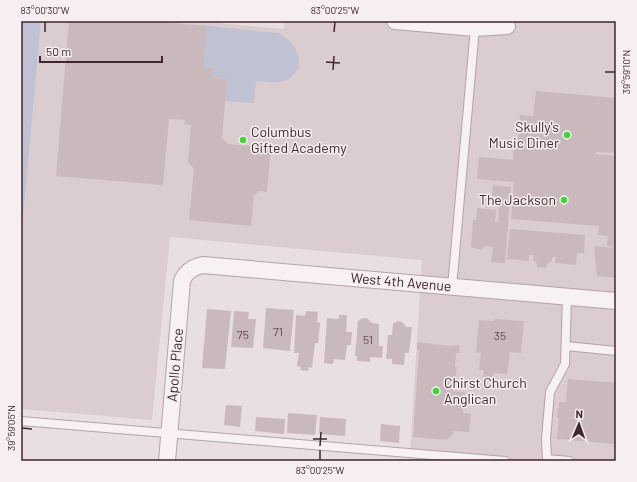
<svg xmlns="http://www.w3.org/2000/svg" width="637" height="482" font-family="Barlow,sans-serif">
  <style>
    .built { fill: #dbccd0 }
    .green { fill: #bfc2d3 }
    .building { fill: #c9b8bc }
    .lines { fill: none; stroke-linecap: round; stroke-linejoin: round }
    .service-casing { stroke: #b3a3a7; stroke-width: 10 }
    .minor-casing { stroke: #b3a3a7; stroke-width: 18 }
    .service { stroke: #f7f1f3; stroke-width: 8 }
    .minor { stroke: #f7f1f3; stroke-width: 16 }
    .ticks { fill: none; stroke: #40272d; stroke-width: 1.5 }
    .poi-dot { fill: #40d53c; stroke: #f6eef0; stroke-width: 1.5 }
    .labels { text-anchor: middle; stroke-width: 3; stroke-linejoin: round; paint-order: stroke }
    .number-label { font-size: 12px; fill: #624b51 }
    .poi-label { font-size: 14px; fill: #40272d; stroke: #f6eef0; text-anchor: end }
    .street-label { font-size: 14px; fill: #40272d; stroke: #f6eef0 }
    .neatline { fill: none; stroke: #40272d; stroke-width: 1.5 }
    .ticks-label { font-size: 10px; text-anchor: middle; fill: #40272d }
  </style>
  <rect width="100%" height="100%" fill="#e9dee1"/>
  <path class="built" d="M41,21H194L284,29L285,21H616V461H504L410,454L422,260L170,237L152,420L21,409V241Z"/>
  <path class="green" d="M21,21H41L21,241Z
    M207,26L278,33C293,41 300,51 299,67C287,87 276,82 256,81L254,103L225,101L227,79L212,78L213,68L203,67Z"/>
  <path class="building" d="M69,21H148L207,26L203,67L213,68L212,78L227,79L222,138L228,144L271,148L267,192L260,191L254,195L251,226L189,220L194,169L188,162L191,125L184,124L185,120L169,119L163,185L56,176Z
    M536,91L616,98V153L596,152V154L616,156V247L607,246L608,236L598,235L599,226L511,219L514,182L477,179L479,157L513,160L514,148H517L520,115L533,116Z
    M493,185L511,187L505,263L491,262L493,247L485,246L481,250L471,247L473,220H476L477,208L496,210L495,222H498L499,208L497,207L498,197L492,196Z
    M510,229L585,235L584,253H577L576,265L555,263L556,257H552V261L547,264L546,268L537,267V263L533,260V255H529V261L507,259Z
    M594,246L616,248V278L597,276Z
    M266,308L294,310L290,351L263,348Z
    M207,309L231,311L225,369L202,368Z
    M234,311L249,312L248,319H256L253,348L231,347Z
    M306,311L318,312L317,322L320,323L318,343H315L312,368L309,367L308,371L300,370L301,367L297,366L299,353H294L296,315L305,316Z
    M339,315H347L346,332H352L351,345H347L345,360L334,359L333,364L324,363L327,318L339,319Z
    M363,318H367L372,323L379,324V346H383L382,358L370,357V362L357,361V356H355L358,321Z
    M495,319L524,321L521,353L510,352L507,374L494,373L493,378L483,377L484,370H479L481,353L476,352L479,320L494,321Z
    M398,321L402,322L406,327H412L409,353H405L404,365L392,364V359H386L388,335H392L393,324Z
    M417,342L450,346L460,345L459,353H456L455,367H457L453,391L465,392L463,413L471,414L469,432L454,431L453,434L446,440L413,437L419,350H417Z
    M568,379L616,383V444L557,439L559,418H557L558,408H559V402H566Z
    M226,405L242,406L240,427L224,425Z
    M288,413L317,415L315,435L287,433Z
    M256,417L285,419L284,434L255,431Z
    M320,417L346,419L345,436L319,434Z
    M381,424L400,426L399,443L380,441Z"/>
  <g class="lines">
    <defs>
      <path id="service" d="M452,287L475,28
        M567,297L565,364L550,392L546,439L547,459L569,461
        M566,346L616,351
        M21,421L505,461"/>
      <path id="minor" d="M395,21L475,28L507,26
        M167,461L182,281C186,271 193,267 203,265L616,301"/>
    </defs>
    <use href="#service" class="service-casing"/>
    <use href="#minor" class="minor-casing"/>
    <use href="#service" class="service"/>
    <use href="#minor" class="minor"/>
  </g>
  <path class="ticks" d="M45,32V22M334,32L335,22M326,62L340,63M333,70L334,56M605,72H615M22,428L32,429M313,439H327M320,446L321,432M320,460V450"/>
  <g class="poi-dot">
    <circle cx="567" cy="135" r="4"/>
    <circle cx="243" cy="140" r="4"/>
    <circle cx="564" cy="200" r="4"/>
    <circle cx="436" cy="391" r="4"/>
  </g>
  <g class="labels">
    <g class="number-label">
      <text x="278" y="336">71</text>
      <text x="243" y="339">75</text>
      <text x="500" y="340">35</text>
      <text x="368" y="344">51</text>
    </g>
    <g class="poi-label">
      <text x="559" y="132">Skully's<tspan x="559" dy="16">Music Diner</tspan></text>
      <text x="251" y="137" text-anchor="start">Columbus<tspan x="251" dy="16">Gifted Academy</tspan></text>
      <text x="556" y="205">The Jackson</text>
      <text x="444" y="388" text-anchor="start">Chirst Church<tspan x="444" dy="16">Anglican</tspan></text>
    </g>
    <g class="street-label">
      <text transform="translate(401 282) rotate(5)" y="5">West 4th Avenue</text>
      <text transform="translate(175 365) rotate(-85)" y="5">Apollo Place</text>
    </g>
  </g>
  <rect width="637" height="482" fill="none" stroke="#f6eef0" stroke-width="44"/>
  <g transform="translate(579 424) rotate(2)" stroke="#f6eef0" stroke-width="3" paint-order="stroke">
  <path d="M0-3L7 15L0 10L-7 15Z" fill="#40272d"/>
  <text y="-6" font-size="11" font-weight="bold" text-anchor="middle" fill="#40272d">N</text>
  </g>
  <path d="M40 56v6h122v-6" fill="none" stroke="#40272d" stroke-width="2"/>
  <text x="46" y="56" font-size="12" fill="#40272d" stroke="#f6eef0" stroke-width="3" paint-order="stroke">50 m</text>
  <rect x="22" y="22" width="593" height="438" class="neatline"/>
  <g class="ticks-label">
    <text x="45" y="14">83°00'30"W</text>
    <text x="335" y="14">83°00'25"W</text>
    <text transform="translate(626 72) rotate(-90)" y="4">39°59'10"N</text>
    <text transform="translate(11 428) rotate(-90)" y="4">39°59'05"N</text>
    <text x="320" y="474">83°00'25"W</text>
  </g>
</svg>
